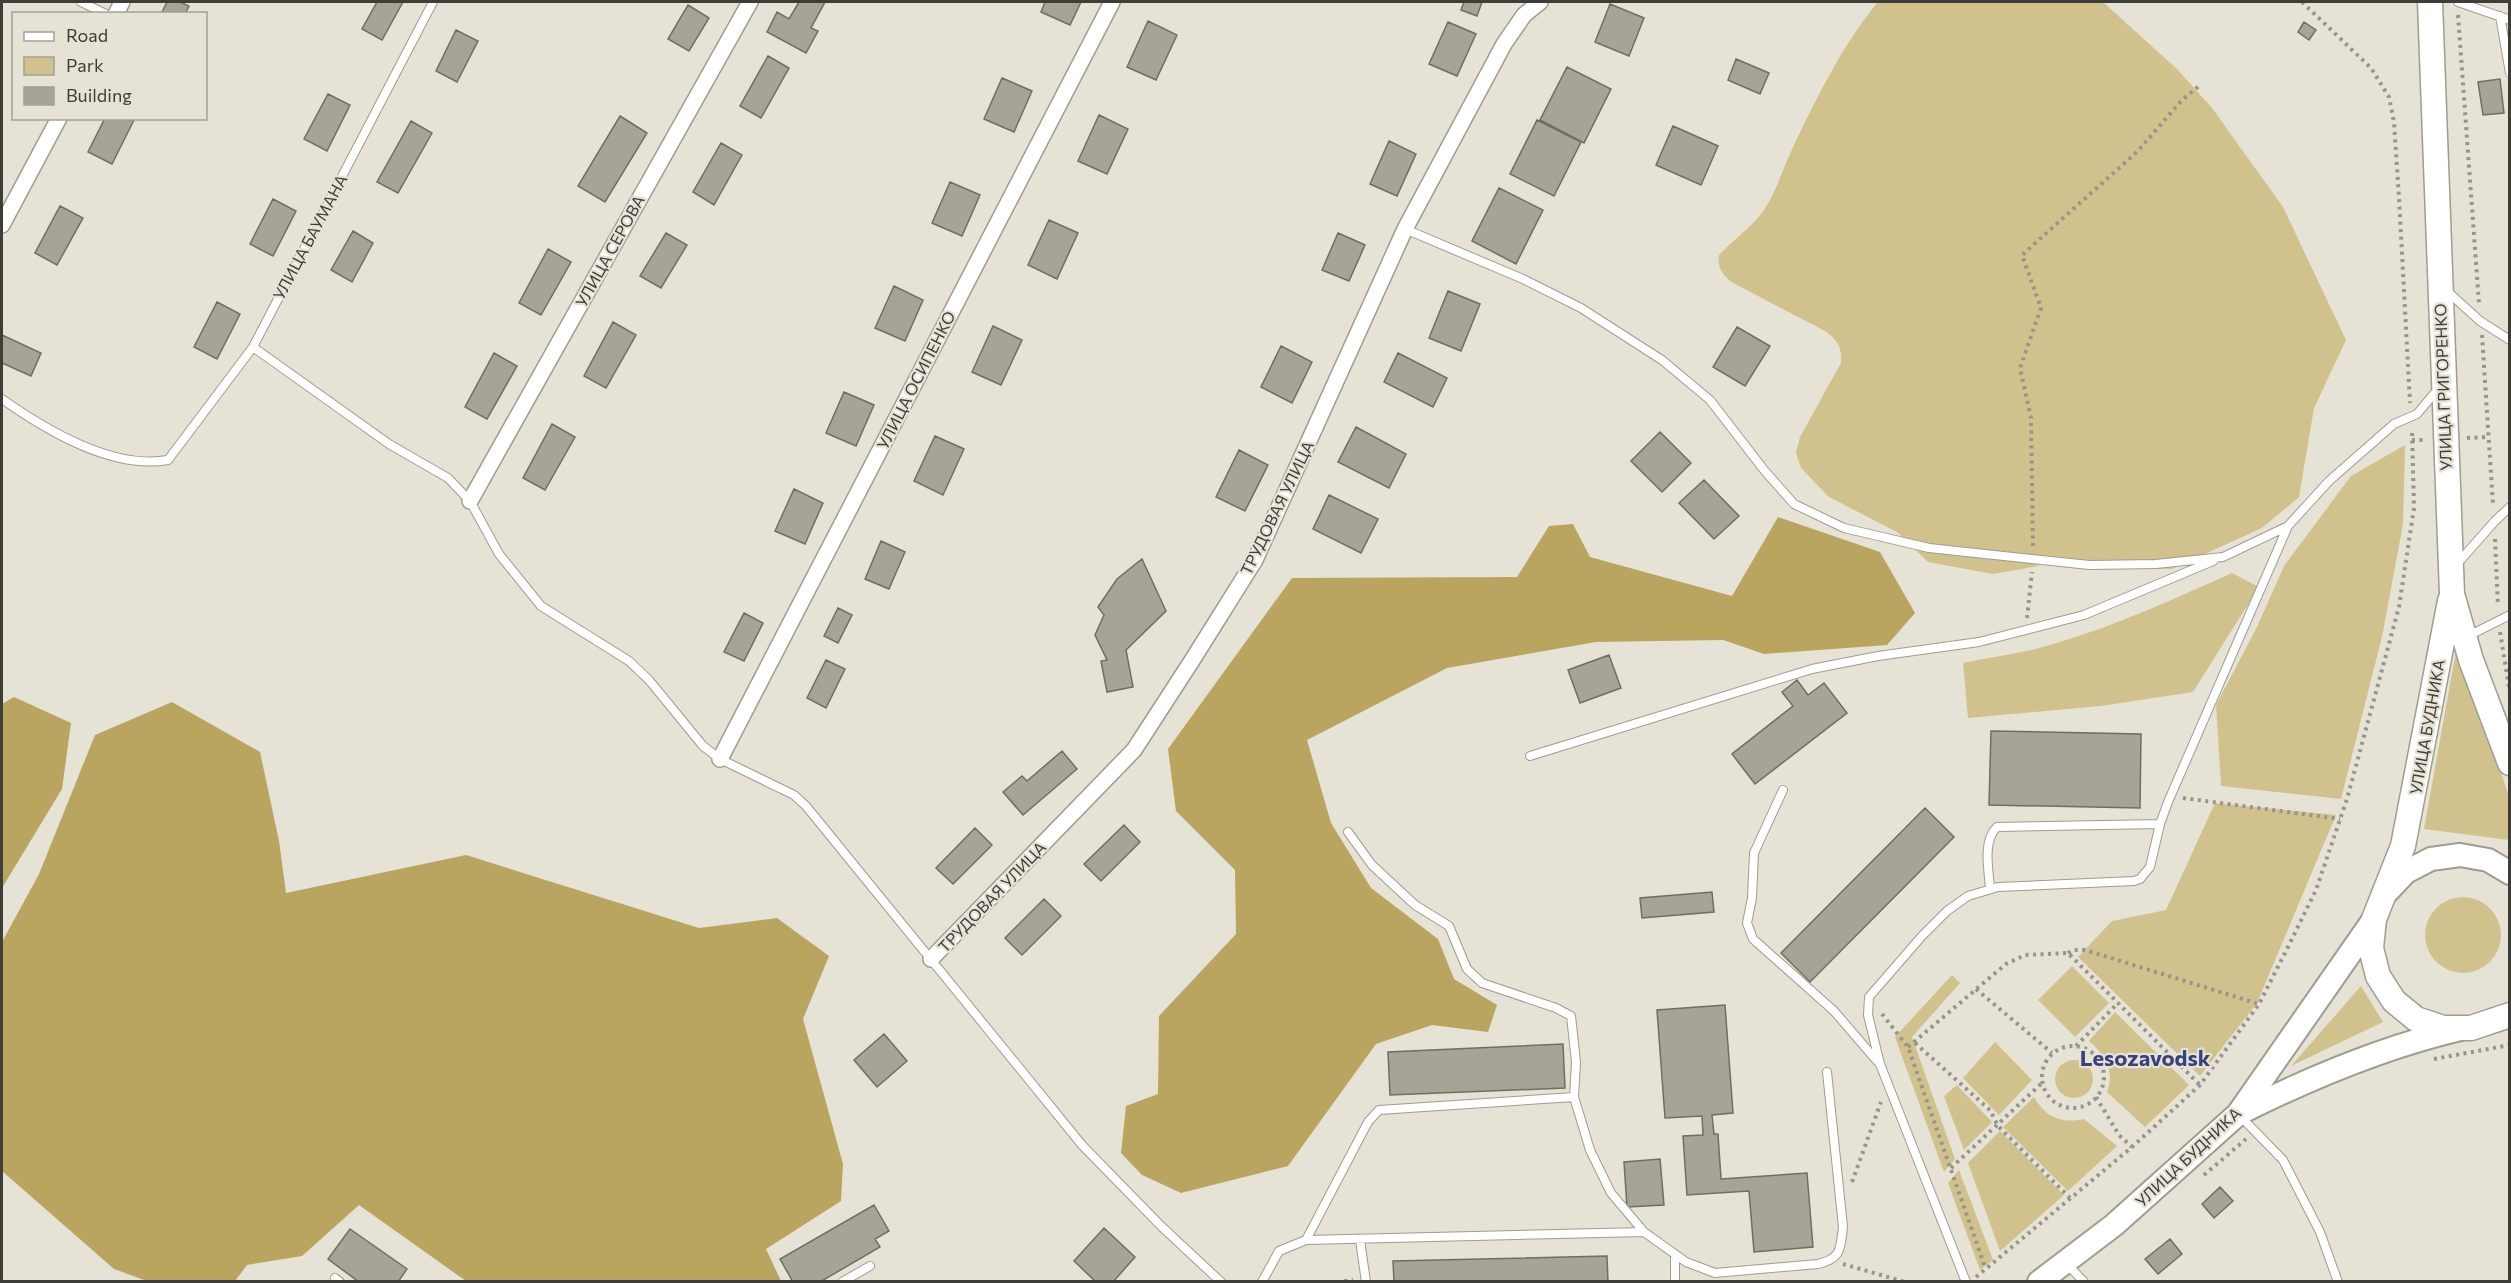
<svg xmlns="http://www.w3.org/2000/svg" width="2511" height="1283" font-family="Commissioner,sans-serif">
  <style>
    .green { fill: #d1c28d }
    .forest { fill: #b9a560 }
    .building { fill: #a6a397; stroke: #706d63; stroke-width: 1.5 }
    .lines { fill: none; stroke-linecap: round; stroke-linejoin: round }
    .lane-casing { stroke: #9f9c90; stroke-width: 10 }
    .street-casing { stroke: #9f9c90; stroke-width: 18 }
    .secondary-casing { stroke: #9f9c90; stroke-width: 26 }
    .primary-casing { stroke: #9f9c90; stroke-width: 27 }
    .path { stroke: #97948b; stroke-width: 4; stroke-dasharray: 3 4.5; stroke-linecap: butt }
    .lane { stroke: #fff; stroke-width: 8 }
    .street { stroke: #fff; stroke-width: 15 }
    .secondary { stroke: #fff; stroke-width: 22 }
    .primary { stroke: #fff; stroke-width: 24 }
    .labels { text-anchor: middle; stroke-width: 4.5; stroke-linejoin: round; paint-order: stroke }
    .street-label { font-size: 16px; fill: #3e3d38; stroke: #e6e2d6 }
    .district-label { font-size: 22px; font-weight: bold; fill: #37417c; stroke: #e6e2d6 }
  </style>
  <rect width="100%" height="100%" fill="#e6e2d6"/>
  <path class="green" d="M1878,2H2103L2177,69L2212,108L2283,207L2346,340L2314,408L2299,497L2262,528L2172,569L2085,568L2064,557L2033,567L1993,574L1928,562L1897,532L1829,497L1801,468L1796,453L1800,437L1841,363C1842,347 1838,340 1825,331L1733,283C1723,275 1717,269 1719,255C1734,239 1751,228 1764,210C1777,190 1783,168 1793,147C1818,96 1842,45 1878,2Z
    M2405,445L2403,524L2382,637L2341,799L2221,786L2216,705L2257,627L2284,566L2351,476Z
    M2232,573L2259,587L2193,692L2101,706L1968,718L1963,663C1986,658 2009,655 2031,650C2100,633 2167,602 2232,573Z
    M2458,640L2509,797V840L2424,829Z
    M2215,803L2336,815L2257,1003L2200,1076L2078,957L2112,921L2166,910Z
    M2425 935a38 38 0 1 1 76 0a38 38 0 1 1-76 0Z
    M2072,966L2109,1003L2075,1037L2038,1000Z
    M1952,975L1960,983L1912,1037L1955,1159L1944,1172L1895,1037Z
    M2361,986L2383,1022L2291,1066Z
    M2115,1012L2189,1085L2145,1127L2107,1092C2115,1070 2105,1055 2089,1041Z
    M1995,1042L2032,1080L1999,1115L1963,1078Z
    M2055 1079a19 19 0 1 1 38 0a19 19 0 1 1-38 0Z
    M1957,1085L1992,1122L1964,1150L1944,1096Z
    M2034,1097C2045,1117 2061,1124 2084,1119L2117,1146L2068,1191L2003,1127Z
    M2000,1131L2064,1195L2000,1251L1968,1163Z
    M1959,1170L1993,1260L1980,1270L1948,1183Z"/>
  <path class="forest" d="M1778,517L1880,552L1915,613L1887,645L1764,654L1723,640L1596,642L1447,668L1307,740L1331,823L1371,888L1438,939L1454,979L1497,1005L1488,1032L1432,1025L1376,1044L1288,1166L1181,1193L1142,1175L1121,1153L1126,1106L1158,1094L1159,1016L1236,934L1235,870L1176,811L1168,749L1292,578L1517,577L1549,526L1573,524L1590,557L1732,596Z
    M14,697L71,723L62,789L2,888V704Z
    M172,702L260,752L279,841L286,893L466,855L699,928L777,918L829,956L803,1019L843,1164L841,1201L766,1249L781,1281H466L359,1205L302,1256L247,1265L235,1281H147L114,1269L2,1171V942L39,874L95,735Z"/>
  <path class="building" d="M167,2H180L189,6L185,14H161Z
    M377,2H403L382,40L362,29Z
    M799,2H825L811,28L818,31L806,53L767,32L777,12L789,19Z
    M1045,2H1081L1070,25L1041,12Z
    M1464,2H1482L1477,16L1461,10Z
    M1610,4L1644,18L1629,56L1595,42Z
    M688,5L709,18L689,51L668,39Z
    M1148,21L1177,35L1156,80L1127,67Z
    M1448,22L1476,34L1457,76L1429,64Z
    M2304,22L2316,30L2309,40L2298,32Z
    M456,30L478,41L457,82L436,71Z
    M768,56L789,68L761,118L740,106Z
    M1736,59L1769,73L1760,94L1728,80Z
    M1567,67L1611,89L1584,143L1540,120Z
    M1002,78L1032,91L1014,132L984,119Z
    M2500,79L2504,113L2483,115L2478,82Z
    M328,94L350,105L327,151L304,139Z
    M1099,115L1128,129L1107,174L1078,161Z
    M620,116L647,133L605,202L578,186Z
    M105,118L134,120L112,164L88,152Z
    M1537,120L1581,142L1554,196L1510,174Z
    M411,121L432,133L398,193L377,182Z
    M1673,126L1718,146L1701,185L1656,165Z
    M1389,141L1416,154L1397,196L1370,184Z
    M721,143L742,155L714,205L693,192Z
    M950,182L980,195L962,236L932,223Z
    M1499,188L1543,210L1516,264L1472,241Z
    M273,199L296,211L273,256L250,244Z
    M60,206L83,218L57,265L35,253Z
    M1049,220L1078,233L1057,279L1028,265Z
    M353,231L373,243L352,282L331,270Z
    M666,233L687,245L661,288L640,276Z
    M1338,233L1365,245L1349,281L1322,270Z
    M548,249L571,262L541,315L519,303Z
    M894,286L923,300L905,341L875,328Z
    M1448,291L1480,304L1461,351L1429,338Z
    M217,302L240,314L217,359L194,347Z
    M613,322L636,335L606,388L584,376Z
    M993,326L1022,340L1001,385L972,372Z
    M1737,327L1770,346L1745,386L1713,367Z
    M2,335L41,353L31,376L2,363Z
    M1281,346L1312,362L1292,403L1261,387Z
    M494,353L517,366L487,419L465,407Z
    M1398,353L1447,378L1433,407L1384,382Z
    M844,392L874,405L856,446L826,433Z
    M552,424L575,437L545,490L523,478Z
    M1356,427L1406,454L1389,488L1338,462Z
    M1660,432L1691,463L1662,492L1631,461Z
    M935,436L964,449L943,495L914,481Z
    M1239,450L1268,465L1245,511L1216,497Z
    M1704,480L1739,516L1714,539L1679,503Z
    M794,489L823,503L805,544L775,531Z
    M1329,495L1378,519L1361,553L1313,529Z
    M881,541L905,552L889,589L865,579Z
    M1142,559L1166,611L1126,650L1133,687L1107,692L1101,661L1107,660L1095,635L1104,615L1098,607L1117,579Z
    M838,608L852,615L838,643L824,636Z
    M744,613L763,623L744,661L724,652Z
    M1609,655L1621,688L1580,703L1568,670Z
    M826,660L845,669L826,708L807,698Z
    M1797,680L1808,695L1824,683L1847,713L1755,784L1732,754L1793,706L1782,692Z
    M1991,731L2141,734L2140,808L1989,805Z
    M1062,751L1077,769L1023,815L1003,792L1022,776L1027,781Z
    M1925,808L1954,837L1810,982L1781,953Z
    M1124,825L1140,842L1101,881L1084,864Z
    M975,828L992,845L953,884L936,868Z
    M1712,892L1714,912L1642,918L1640,898Z
    M1044,899L1061,916L1022,955L1005,938Z
    M1725,1005L1733,1113L1712,1115L1714,1134H1718L1721,1179L1807,1173L1813,1247L1754,1252L1749,1191L1687,1195L1683,1136L1703,1135L1702,1116L1665,1118L1657,1010Z
    M884,1034L907,1061L877,1087L854,1060Z
    M1563,1044L1565,1088L1390,1095L1388,1052Z
    M1660,1159L1664,1205L1627,1207L1624,1162Z
    M2220,1187L2233,1201L2214,1218L2202,1204Z
    M874,1205L889,1231L875,1239L880,1247L820,1282H793L780,1259Z
    M1104,1228L1135,1257L1113,1282H1096L1074,1261Z
    M350,1229L407,1269L398,1282H359L328,1259Z
    M2170,1239L2182,1254L2158,1274L2145,1259Z
    M1607,1256L1608,1282H1394L1393,1261Z"/>
  <g class="lines">
    <defs>
      <path id="lane" d="M81,2L106,14
        M2458,2L2510,20
        M2500,16L2510,73
        M1405,229L1523,279L1581,308L1662,360L1710,400L1764,470L1794,504L1844,528L1929,548L2089,565L2156,564L2223,557L2288,526
        M2447,291L2480,321L2510,340
        M253,347L389,444L448,478L470,501L499,554L541,606L629,661L649,680L703,746L720,759L794,795L806,806L1082,1145L1161,1226L1221,1282
        M2,399C46,430 112,470 168,460L253,347L433,2
        M2457,564L2495,521L2510,507
        M2468,636L2510,615
        M1530,756L1812,669L1878,656L1979,642L2084,615L2213,561
        M1783,790L1754,853L1752,898L1747,923L1753,939L1834,1011L1877,1061
        M1348,832L1372,865L1415,905L1449,926L1467,969L1482,983L1556,1008L1571,1016L1576,1062L1574,1097L1590,1150L1611,1193L1644,1232
        M1990,889C1989,871 1982,841 1997,827L2160,824
        M2239,1115L2283,1160L2320,1232L2338,1282
        M1306,1240L1368,1122L1379,1110L1574,1097
        M1360,1240L1366,1282
        M1675,1255V1282
        M2066,1263L2084,1282
        M335,1278L340,1282
        M842,1282L870,1266
        M1262,1282L1279,1251L1306,1240L1644,1232L1686,1262L1715,1273L1818,1264C1842,1258 1840,1249 1843,1227L1827,1072
        M1966,1282L1880,1064L1868,1015L1869,997L1922,936L1947,911L1968,896L1998,887L2134,881L2140,879L2150,867L2160,824L2168,802L2288,526L2329,481L2394,424L2417,414L2438,389"/>
      <path id="street" d="M116,14L122,2
        M2,225L59,118
        M470,501L750,2
        M720,759L1112,2
        M931,959L1134,750L1193,659L1255,560L1405,229L1504,44L1524,15L1540,2"/>
      <path id="secondary" d="M2386,893L2406,872L2431,859L2460,855L2488,860L2510,873
        M2242,1112C2312,1077 2384,1047 2460,1029
        M2039,1282L2114,1225L2238,1114L2374,919"/>
      <path id="primary" d="M2430,2L2452,594L2471,660L2510,763
        M2450,601L2403,846L2374,919L2371,948L2378,976L2394,1001L2416,1019L2443,1028H2471L2510,1015"/>
    </defs>
    <use href="#lane" class="lane-casing"/>
    <use href="#street" class="street-casing"/>
    <use href="#secondary" class="secondary-casing"/>
    <use href="#primary" class="primary-casing"/>
    <path class="path" d="M2302,2L2371,68L2389,97L2394,122L2399,198L2410,403
      M2458,15L2479,304
      M2482,335L2493,505
      M2467,438L2489,437
      M2412,440H2426
      M2495,539L2498,606
      M2033,546L2031,418L2020,368L2041,308L2022,255L2137,152L2182,100L2199,86
      M2027,618L2032,572
      M2500,632L2510,693
      M2183,798L2340,819
      M2068,953L2073,950H2085L2259,1004
      M1976,989L2052,1053
      M1882,1014L1908,1047L1985,1267
      M1915,1043L1990,1110L1998,1126L2070,1198
      M2042 1077a31 31 0 1 1 62 0a31 31 0 1 1-62 0Z
      M2076,1046L2118,1003
      M1908,1047L2006,964L2025,955L2068,953L2200,1085
      M2434,1059L2510,1045
      M2096,1097L2119,1135L2132,1147
      M1951,1168L2042,1083
      M2204,1175L2246,1139
      M1852,1182L1881,1102
      M1843,1264L1905,1282
      M1976,1277L2132,1147L2200,1085L2259,1004L2286,951L2316,890L2347,799L2399,607L2414,508L2412,429
      M1337,1282L1353,1280"/>
    <use href="#lane" class="lane"/>
    <use href="#street" class="street"/>
    <use href="#secondary" class="secondary"/>
    <use href="#primary" class="primary"/>
  </g>
  <g class="labels">
    <g class="street-label">
      <text transform="translate(310 237) rotate(-62)" y="6">УЛИЦА БАУМАНА</text>
      <text transform="translate(610 251) rotate(-61)" y="6">УЛИЦА СЕРОВА</text>
      <text transform="translate(916 380) rotate(-63)" y="6">УЛИЦА ОСИПЕНКО</text>
      <text transform="translate(2443 387) rotate(-92)" y="6">УЛИЦА ГРИГОРЕНКО</text>
      <text transform="translate(1277 508) rotate(-64)" y="6">ТРУДОВАЯ УЛИЦА</text>
      <text transform="translate(2427 727) rotate(-80)" y="6">УЛИЦА БУДНИКА</text>
      <text transform="translate(992 897) rotate(-46)" y="6">ТРУДОВАЯ УЛИЦА</text>
      <text transform="translate(2188 1157) rotate(-43)" y="6">УЛИЦА БУДНИКА</text>
    </g>
    <g class="district-label">
      <text x="2145" y="1066">Lesozavodsk</text>
    </g>
  </g>
  <rect width="2511" height="1283" fill="none" stroke="#3e3d38" stroke-width="6"/>
  <rect x="12" y="12" width="195" height="108" fill="#e6e2d6" stroke="#a3a097" stroke-width="1.5"/>
  <rect x="24" y="32" width="30" height="9" fill="#ffffff" stroke="#a3a097" stroke-width="1.5"/>
  <text x="66" y="42" font-size="18" fill="#3e3d38">Road</text>
  <rect x="24" y="57" width="30" height="18" fill="#d1c28d" stroke="#a3a097" stroke-width="1.5"/>
  <text x="66" y="72" font-size="18" fill="#3e3d38">Park</text>
  <rect x="24" y="87" width="30" height="18" fill="#a6a397" stroke="#a3a097" stroke-width="1.5"/>
  <text x="66" y="102" font-size="18" fill="#3e3d38">Building</text>
</svg>
